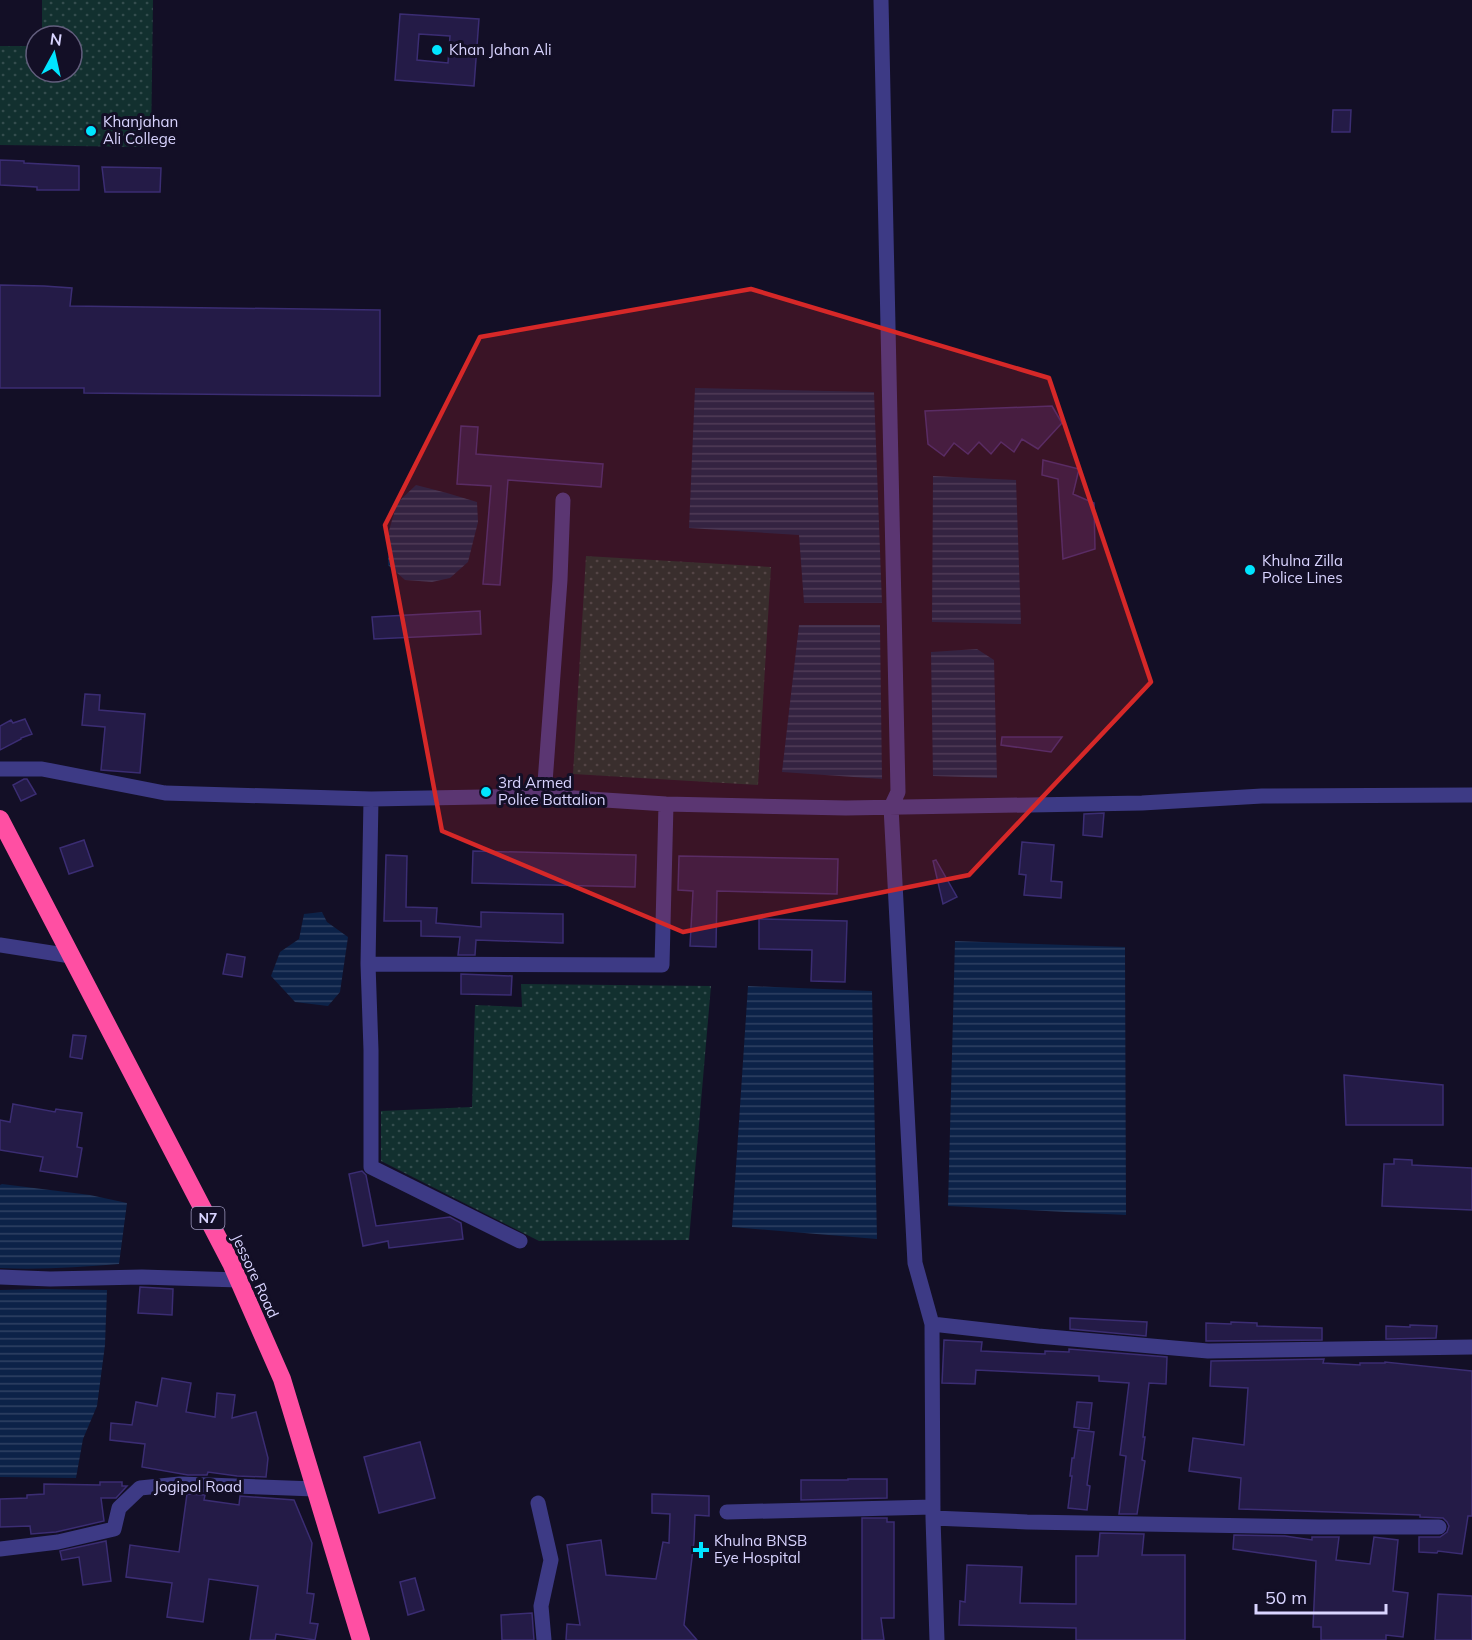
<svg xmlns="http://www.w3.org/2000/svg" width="1472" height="1640" font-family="Mulish,sans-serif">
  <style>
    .park { fill: url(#park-dots) }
    .water { fill: url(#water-rules) }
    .building { fill: #241b47; stroke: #3b2d73; stroke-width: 1.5; fill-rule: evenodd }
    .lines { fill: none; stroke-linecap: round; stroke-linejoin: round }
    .minor { stroke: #3d3a85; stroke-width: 15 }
    .highway { stroke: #ff4fa3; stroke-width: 18 }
    .marked { fill: #d62828; fill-opacity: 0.2; stroke: #d62828; stroke-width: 4.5; stroke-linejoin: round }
    .poi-dot { fill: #00e5ff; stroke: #130f26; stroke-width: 2 }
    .labels { text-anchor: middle; stroke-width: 6; stroke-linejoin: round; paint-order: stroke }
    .shield { fill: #130f26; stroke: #9e99be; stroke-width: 1.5 }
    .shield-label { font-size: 14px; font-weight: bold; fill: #d9d4ff }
    .poi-label { font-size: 15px; fill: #d9d4ff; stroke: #130f26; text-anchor: start }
    .street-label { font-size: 15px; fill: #d9d4ff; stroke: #130f26 }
  </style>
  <defs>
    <pattern id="park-dots" width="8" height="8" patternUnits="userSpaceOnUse" patternTransform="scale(1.5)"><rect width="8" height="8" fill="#12302f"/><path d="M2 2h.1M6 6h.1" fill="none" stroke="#344d4e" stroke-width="1.8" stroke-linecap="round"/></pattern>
    <pattern id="water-rules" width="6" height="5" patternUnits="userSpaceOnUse" patternTransform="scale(1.5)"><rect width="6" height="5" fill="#0c2248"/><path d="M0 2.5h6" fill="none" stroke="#2f4163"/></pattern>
  </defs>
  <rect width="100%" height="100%" fill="#130f26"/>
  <path class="park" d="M42,0H153L151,147L0,145V46H36V72H72V36H42Z
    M586,556L771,567L758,785L573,774Z
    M521,984L711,986L689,1240L539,1241L381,1161V1111L472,1107L475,1005L522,1007Z"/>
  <path class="water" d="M695,388L874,392L882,603H804L799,535L689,528Z
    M933,476L1016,480L1021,624L932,622Z
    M416,485L447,493L477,502L478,522L468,562L450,578L432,582L405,580L388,565V534L397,503Z
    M799,625H880L882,779L782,772Z
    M977,649L994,660L997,778L933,776L931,652Z
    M322,912L327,922L348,937L340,992L328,1006L295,1002L271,976L280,952L299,939L304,914Z
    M955,941L1125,947L1126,1215L948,1206Z
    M748,986L872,991L877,1239L732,1227Z
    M2,1184L90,1195L127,1203L119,1264C80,1267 40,1270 0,1268V1185Z
    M42,1289L107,1290L105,1345L97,1406L83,1439L76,1478L0,1477V1290Z"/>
  <path class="building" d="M400,14L479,19L474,86L395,80ZM419,34L450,36L448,63L417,60Z
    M1333,110H1351L1350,132H1332Z
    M0,160L24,161V163L79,166V190H37V187L0,185Z
    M102,167L161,168L160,192H105Z
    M0,285L44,286L72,288L70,306L380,310V396L84,393V388H0Z
    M1052,406L1062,423L1038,449L1022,439L1014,452L1001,442L991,454L979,442L968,454L954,443L944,456L928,444L925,411Z
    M461,426L478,427L476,454L603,464L601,487L508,480L500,585L483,584L491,486L457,484Z
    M1043,460L1079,469L1073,494L1094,503L1095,549L1063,559L1058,479L1042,475Z
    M480,611L481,634L374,639L372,617Z
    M85,694L100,695L99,710L145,714L140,773L101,770L105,727L82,725Z
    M25,719L32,734L21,738V739L0,750V726L11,720L13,723Z
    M1002,737H1062L1051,752L1001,745Z
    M24,779H27L36,794L21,801L13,785Z
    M1104,813L1102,837L1083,835L1084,814Z
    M84,840L93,866L69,874L60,848Z
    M1022,842L1054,845L1051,881L1062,882L1061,898L1024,895L1026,875L1019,874Z
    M473,851L636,855L635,887L472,883Z
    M386,855L407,856L406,907L437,908L436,923L481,927V912L563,914V943L476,940L475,955H458L460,937L421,936V921H384Z
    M679,856L838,859L837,894L717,891L716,947L690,946L693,891L678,890Z
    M936,860L957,897L943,904L933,861Z
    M759,919L847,921L845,982L811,981L812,950L759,949Z
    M227,954L245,957L242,977L223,974Z
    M461,974L512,976L511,995L461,994Z
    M73,1035L86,1036L82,1059L70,1057Z
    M1344,1075L1443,1085V1125H1346Z
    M13,1104L55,1112L56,1109L82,1113L77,1147L82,1148L77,1177L40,1171L43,1157L0,1150V1120L10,1122Z
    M1394,1159L1412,1160V1165L1472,1168V1210L1382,1206L1384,1164H1394Z
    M362,1171L366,1175L376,1226L450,1217L461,1223L463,1239L389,1248L388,1241L363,1246L349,1174Z
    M140,1287L173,1289L172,1315L138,1313Z
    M1070,1318L1147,1322L1146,1336L1070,1329Z
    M1231,1322L1257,1323V1326L1322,1328V1340L1206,1341V1323L1231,1324Z
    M1410,1325L1437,1326L1436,1338L1386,1339V1326L1410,1327Z
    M944,1340L982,1342L981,1351L1045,1354V1351L1069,1352V1349L1167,1357L1166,1384L1149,1383L1143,1437H1145L1142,1460L1145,1461L1137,1514H1119L1126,1456L1120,1455L1129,1383L1099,1381V1376L976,1370L975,1384L942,1383Z
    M1324,1359L1323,1363L1360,1365V1363H1385V1362L1472,1371V1516H1468L1462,1554L1438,1551L1437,1553L1419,1552V1537H1440L1447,1532L1449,1526L1447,1522L1443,1518L1420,1517V1515L1239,1509L1241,1478L1189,1471L1193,1438L1244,1445L1248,1388L1210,1386L1211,1361Z
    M162,1378L191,1383L186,1412L215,1417L217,1393L235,1395L232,1418L256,1412L268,1458L266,1477L237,1476L208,1472L207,1475H188L142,1467L145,1444L110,1440L111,1423L132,1425L136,1402L157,1406Z
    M1077,1402L1092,1403L1089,1429L1074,1427Z
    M1078,1430L1094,1432L1087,1485L1090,1486L1087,1510L1068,1508L1072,1476H1070L1072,1458H1074Z
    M420,1442L435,1498L379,1513L364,1457Z
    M848,1479H887V1498L801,1500V1480H848Z
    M100,1482H122V1486H127L116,1498H101L104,1521L56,1532L31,1534L30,1526L0,1527V1499L27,1498V1495L44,1494V1484L100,1485Z
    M187,1494L205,1495L204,1500L239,1505L240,1496L294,1500L312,1543L307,1593L314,1594L310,1623L318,1624L315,1640L276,1634L275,1640H250L258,1586L209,1579L203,1622L167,1617L172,1583L126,1577L130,1545L179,1552Z
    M652,1494L709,1496V1516L695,1515L694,1541L684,1625L697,1640H566L567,1624L580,1625L567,1545L601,1540L606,1575L656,1579L663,1542L669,1543L670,1514L652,1513Z
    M862,1518H887V1522H894V1618H881L884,1640H862Z
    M1100,1533L1144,1534L1142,1555H1185V1640H1076V1628L959,1625L960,1601L965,1602L967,1565L1022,1567L1020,1603L1076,1604V1556H1098Z
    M1234,1535L1285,1536L1312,1540V1537H1339L1336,1560L1370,1564L1374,1537L1398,1540L1393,1591L1408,1593L1403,1637L1386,1635V1640H1321V1627H1313L1316,1561L1233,1549Z
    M106,1541L111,1581L83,1585L79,1557L62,1560L60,1551Z
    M415,1578L424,1610L408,1615L400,1582Z
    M1438,1594L1472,1596V1640H1435Z
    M532,1613L534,1640H502L501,1615Z"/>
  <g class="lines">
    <path class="minor" d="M881,0L898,792L891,807L915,1263L932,1324
      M0,769H42L165,793L371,799L544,796L666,804L846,808L1142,803L1262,796L1472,795
      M544,796L560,580L563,500
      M371,799L368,964L371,1050V1167L520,1241
      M0,945L71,956
      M368,964L662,965L666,804
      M0,1277L50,1279L142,1277L239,1280
      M538,1503L551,1560L541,1606L544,1640
      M727,1512L933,1507
      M933,1518L1027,1522L1320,1527H1439
      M0,1549L58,1542L114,1529L119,1508L140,1488L180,1484L315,1489
      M937,1640L933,1518L932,1324L1038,1336L1208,1351L1472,1347"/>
    <path class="highway" d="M0,819L231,1263L282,1379L361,1640"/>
  </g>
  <path class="marked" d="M751,289L1049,378L1151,682L969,875L683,932L442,831L385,525L480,337Z"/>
  <g class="poi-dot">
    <circle cx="437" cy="50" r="6"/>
    <circle cx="91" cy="131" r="6"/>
    <circle cx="1250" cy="570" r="6"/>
    <circle cx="486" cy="792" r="6"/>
    <path d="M698 1541h6v6h6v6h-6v6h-6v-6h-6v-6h6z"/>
  </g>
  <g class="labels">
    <rect class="shield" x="191.5" y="1207" width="33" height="22" rx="4.5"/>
    <g class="shield-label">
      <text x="208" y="1223">N7</text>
    </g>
    <g class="poi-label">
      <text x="449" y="55">Khan Jahan Ali</text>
      <text x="103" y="127">Khanjahan<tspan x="103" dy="17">Ali College</tspan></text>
      <text x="1262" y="566">Khulna Zilla<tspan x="1262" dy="17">Police Lines</tspan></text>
      <text x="498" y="788">3rd Armed<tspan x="498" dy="17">Police Battalion</tspan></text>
      <text x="714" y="1546">Khulna BNSB<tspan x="714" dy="17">Eye Hospital</tspan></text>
    </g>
    <g class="street-label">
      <text transform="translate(255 1276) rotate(65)" y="5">Jessore Road</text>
      <text x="198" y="1492">Jogipol Road</text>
    </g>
  </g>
  <g transform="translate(54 54) rotate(8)"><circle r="28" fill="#130f26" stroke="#625e7d" stroke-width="1.5"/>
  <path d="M0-4.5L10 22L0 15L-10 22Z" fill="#00e5ff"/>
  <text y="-9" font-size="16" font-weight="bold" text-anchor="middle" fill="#d9d4ff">N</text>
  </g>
  <path d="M1256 1604v9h130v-9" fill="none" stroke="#d9d4ff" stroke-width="3"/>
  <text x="1265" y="1604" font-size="18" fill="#d9d4ff" stroke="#130f26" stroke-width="4.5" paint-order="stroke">50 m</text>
</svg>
